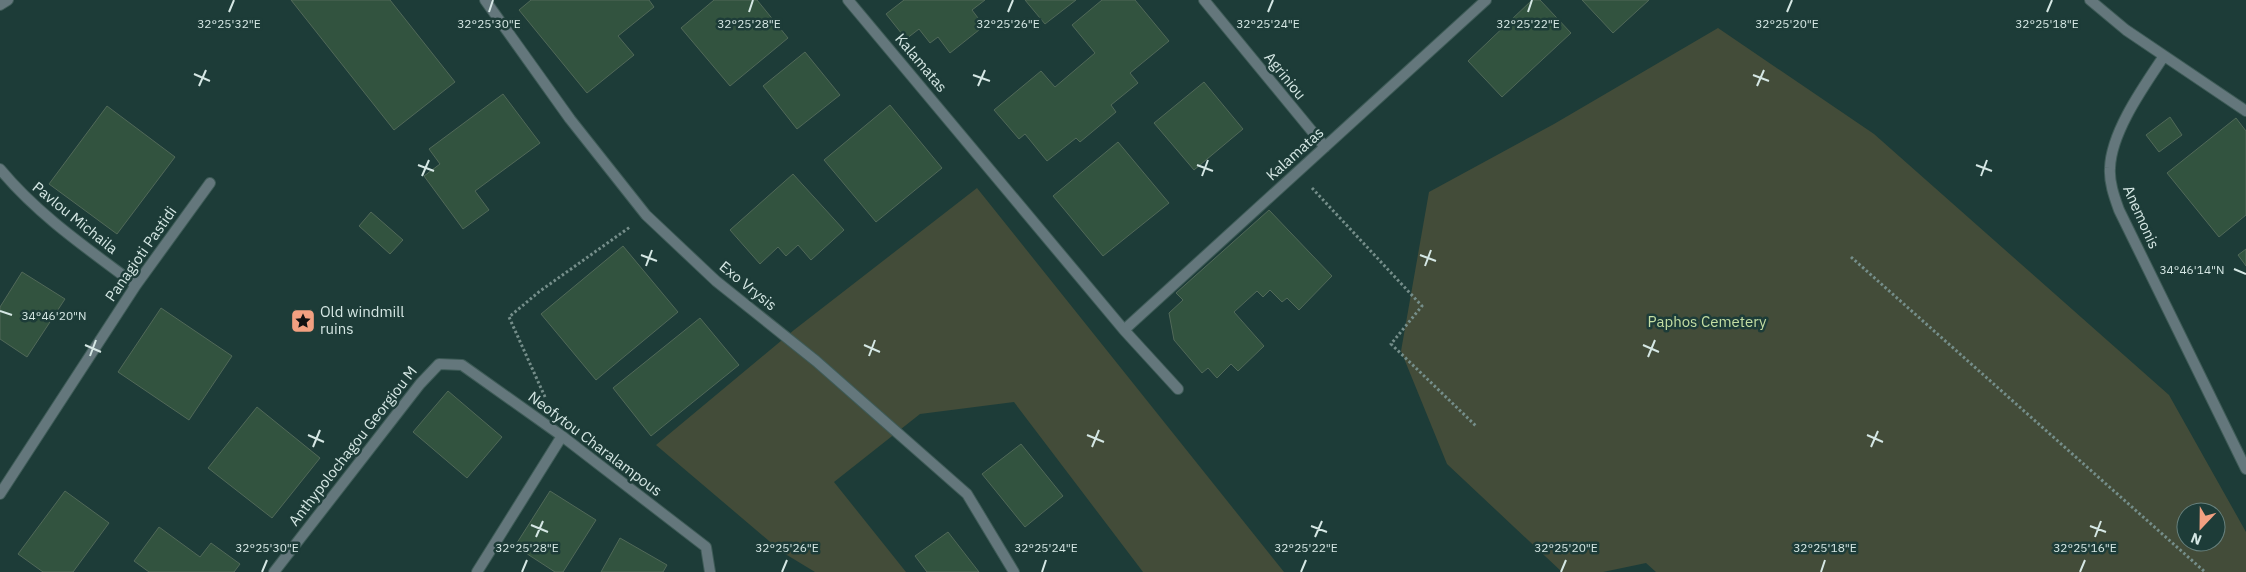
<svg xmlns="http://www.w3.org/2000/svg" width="2246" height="572" font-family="'IBM Plex Sans',sans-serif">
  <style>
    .green { fill: #434c39; fill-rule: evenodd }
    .building { fill: #32533f; stroke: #516959 }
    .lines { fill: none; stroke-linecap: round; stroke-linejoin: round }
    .minor-casing { stroke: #3e5b57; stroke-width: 12 }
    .path { stroke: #758e8a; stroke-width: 3; stroke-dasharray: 2.5 2.5; stroke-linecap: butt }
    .minor { stroke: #64777c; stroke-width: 10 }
    .ticks { fill: none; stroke: #d5e7e4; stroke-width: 2 }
    .labels { text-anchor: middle; stroke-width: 5; stroke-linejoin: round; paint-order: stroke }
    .street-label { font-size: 15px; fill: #d5e7e4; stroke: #1d3c38 }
    .poi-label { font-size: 15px; fill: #d5e7e4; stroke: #1d3c38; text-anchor: start }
    .park-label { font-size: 15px; fill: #c4dea3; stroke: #1d3c38 }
    .ticks-label { font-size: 12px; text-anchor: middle; fill: #d5e7e4; stroke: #1d3c38; stroke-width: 5; stroke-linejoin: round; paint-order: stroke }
  </style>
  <rect width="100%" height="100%" fill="#1d3c38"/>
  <path class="green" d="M1718,28L1874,134L2169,395L2246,532V572H1656L1646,563L1603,572H1562L1447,464L1401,351L1429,192L1554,124ZM2186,512H2216V542H2186Z
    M977,188L1284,572H1143L1014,402L920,414L834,482L906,572H815L782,552L656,445L794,330Z"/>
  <path class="building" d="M291,0H390L455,82L394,130Z
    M531,0H649L654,7L618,36L634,55L587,93L519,10Z
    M714,0H757L788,38L730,86L681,28Z
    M904,0H985L972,10L984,26L950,53L938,37L930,43L919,29L906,39L886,14Z
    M1025,0H1076L1045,24Z
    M1102,0H1135L1169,41L1130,73L1138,83L1111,105L1116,112L1080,142L1076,138L1047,161L1025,134L1019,139L994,110L1041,71L1055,87L1095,53L1072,25Z
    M1532,0H1540L1571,33L1502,97L1468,61Z
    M1582,0H1649L1613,33Z
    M805,52L840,95L797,129L763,86Z
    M1204,82L1243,129L1194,170L1154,123Z
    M503,94L540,143L475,191L489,210L463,229L424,176L440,164L429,149Z
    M890,105L942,168L876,222L824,160Z
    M107,106L175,157L117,234L49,184Z
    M2170,117L2182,135L2159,152L2146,135Z
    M2236,118L2246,131V215L2219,237L2167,173Z
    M1118,142L1169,203L1103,256L1053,196Z
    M793,174L844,230L811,260L798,245L786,256L778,247L760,264L730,230Z
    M1269,210L1332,276L1299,310L1287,298L1282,302L1270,290L1263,297L1257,291L1234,312L1264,346L1238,371L1231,364L1217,378L1208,368L1202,373L1174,340L1169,313L1183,300L1176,293Z
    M371,212L403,240L390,254L359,226Z
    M623,246L678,312L596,380L541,314Z
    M2246,249V266L2238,255Z
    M22,272L65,299L27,357L0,339V307Z
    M161,308L232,356L189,420L118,372Z
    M700,318L739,365L651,436L613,388Z
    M448,391L502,437L467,478L413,432Z
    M257,407L320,458L272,518L208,468Z
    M1021,444L1063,496L1025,527L982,474Z
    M65,491L109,523L73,572H43L18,554Z
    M550,491L596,520L563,572H555L515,546Z
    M159,527L200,557L211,543L240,564L234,572H149L134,561Z
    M948,532L979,572H927L915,556Z
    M620,538L667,565L663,572H601Z"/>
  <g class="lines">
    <defs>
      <path id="minor" d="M485,0L570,119L646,215L716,281L816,361L967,494L1014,572
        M848,0L1124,330L1178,389
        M1204,0L1325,147
        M2090,0L2126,30L2246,111
        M0,5L8,0
        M2164,56C2144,86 2111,132 2110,168C2109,182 2114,196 2119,210L2246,469
        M0,169C38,215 88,249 136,285
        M1124,330L1486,0
        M0,494L136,285L210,183
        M274,572L420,384L439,364L462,365L562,436L706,547L710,572
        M477,572L562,436"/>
    </defs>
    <use href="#minor" class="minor-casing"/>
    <path class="path" d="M1312,188L1422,306L1391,344L1476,426
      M1851,257L2205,572
      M545,397L509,317L540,291L630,227"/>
    <use href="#minor" class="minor"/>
  </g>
  <path class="ticks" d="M229,12L234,0M489,12L493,0M749,12L753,0M1008,12L1013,0M1268,12L1273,0M1528,12L1532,0M1787,12L1792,0M2047,12L2052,0M194,74L210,81M973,75L990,81M1753,75L1769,81M199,86L206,70M978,86L985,70M1757,86L1764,70M418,165L434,171M1197,165L1213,171M1976,165L1992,171M422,176L429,160M1202,176L1208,160M1981,176L1987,160M641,255L657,261M1420,255L1436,261M646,266L652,250M1425,266L1431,250M2234,269L2246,274M0,311L12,315M85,345L101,352M864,345L880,352M1643,345L1659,352M90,356L96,340M869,356L875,340M1648,357L1655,340M308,435L324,442M1087,435L1104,442M1867,435L1883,442M313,447L320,430M1092,447L1099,430M1871,447L1878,431M531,525L548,532M1311,526L1327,532M2090,526L2106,532M536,537L543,521M1315,537L1322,521M2095,537L2101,521M262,572L267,560M522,572L527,560M782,572L787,560M1042,572L1046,560M1301,572L1306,560M1561,572L1566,560M1821,572L1825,560M2080,572L2085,560"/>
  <defs>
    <symbol id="sight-square" viewBox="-11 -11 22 22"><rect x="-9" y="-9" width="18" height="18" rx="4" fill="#f2a081" stroke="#1d3c38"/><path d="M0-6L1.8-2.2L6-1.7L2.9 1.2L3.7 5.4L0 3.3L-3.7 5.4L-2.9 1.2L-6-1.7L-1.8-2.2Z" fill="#111"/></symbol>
  </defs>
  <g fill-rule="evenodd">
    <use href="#sight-square" x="289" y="307" width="28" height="28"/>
  </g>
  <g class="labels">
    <g class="street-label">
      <text transform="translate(921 63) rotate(50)" y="5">Kalamatas</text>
      <text transform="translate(1285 76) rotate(51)" y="5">Agriniou</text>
      <text transform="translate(1295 154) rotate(-42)" y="5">Kalamatas</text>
      <text transform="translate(2141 217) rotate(66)" y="5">Anemonis</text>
      <text transform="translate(75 218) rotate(39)" y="5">Pavlou Michaila</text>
      <text transform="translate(141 254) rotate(-55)" y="5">Panagioti Pastidi</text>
      <text transform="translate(748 286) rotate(39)" y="5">Exo Vrysis</text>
      <text transform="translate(595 444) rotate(37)" y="5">Neofytou Charalampous</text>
      <text transform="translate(353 446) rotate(-52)" y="5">Anthypolochagou Georgiou M</text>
    </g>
    <g class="poi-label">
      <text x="320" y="317">Old windmill<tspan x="320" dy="17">ruins</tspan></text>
    </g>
    <g class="park-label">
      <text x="1707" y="327">Paphos Cemetery</text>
    </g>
  </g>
  <g class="ticks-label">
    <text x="1008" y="28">32°25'26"E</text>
    <text x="1268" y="28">32°25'24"E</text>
    <text x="1787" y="28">32°25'20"E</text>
    <text x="2047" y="28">32°25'18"E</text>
    <text x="229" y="28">32°25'32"E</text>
    <text x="489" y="28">32°25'30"E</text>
    <text x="749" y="28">32°25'28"E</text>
    <text x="1528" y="28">32°25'22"E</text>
    <text x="2192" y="274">34°46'14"N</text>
    <text x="54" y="320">34°46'20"N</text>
    <text x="267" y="552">32°25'30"E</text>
    <text x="527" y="552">32°25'28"E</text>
    <text x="787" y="552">32°25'26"E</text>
    <text x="1046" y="552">32°25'24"E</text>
    <text x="1306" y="552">32°25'22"E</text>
    <text x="1566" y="552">32°25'20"E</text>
    <text x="1825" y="552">32°25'18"E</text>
    <text x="2085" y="552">32°25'16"E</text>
  </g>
  <g transform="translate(2201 527) rotate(202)"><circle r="24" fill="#1d3c38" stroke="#67807d"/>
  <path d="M0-4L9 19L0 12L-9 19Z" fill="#f2a081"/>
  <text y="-8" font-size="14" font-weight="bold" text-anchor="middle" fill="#d5e7e4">N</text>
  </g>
</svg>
